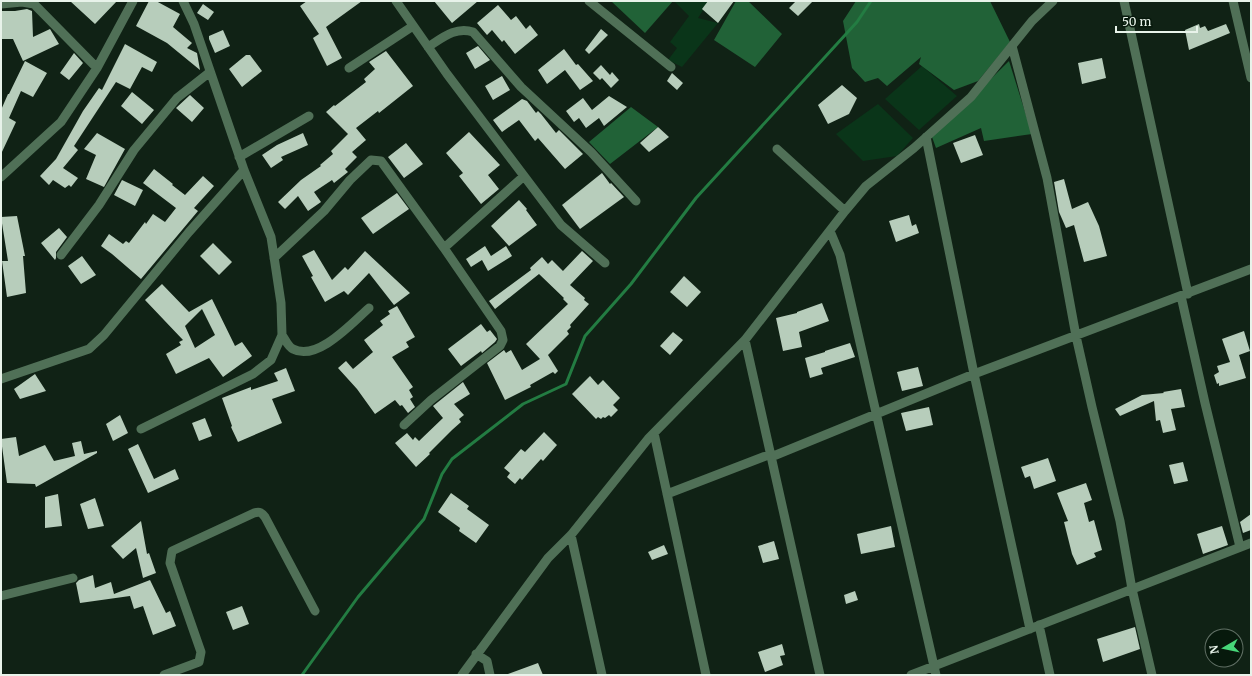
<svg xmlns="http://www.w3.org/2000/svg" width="1252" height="676" font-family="Merriweather,serif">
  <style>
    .green { fill: #0a3519 }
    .forest { fill: #216237 }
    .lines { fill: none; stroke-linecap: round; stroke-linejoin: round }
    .stream { stroke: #237c42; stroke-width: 3 }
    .building { fill: #b7cdbb; fill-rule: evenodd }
    .street { stroke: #507057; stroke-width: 9 }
  </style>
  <rect width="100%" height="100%" fill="#102215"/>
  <path class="green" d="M674,1H709L698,18L718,23L682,67L668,60L677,48L670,42L689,16Z
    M922,66L957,96L919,130L885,99Z
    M878,104L913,138L897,156L863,161L836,134Z"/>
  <path class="forest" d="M611,1H673L645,33Z
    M736,1H748L782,34L755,67L714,40Z
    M856,1H990L1010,42L978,81L954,90L919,64L921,57L887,86L878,78L865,82L852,68L843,21Z
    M1009,61L1032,134L984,141L981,128L936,148L932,137Z
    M631,107L658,127L610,164L589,142Z"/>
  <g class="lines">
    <path class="stream" d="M302,675L358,597L424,519L442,474L452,459L523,404L566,384L585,336L631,284L696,198L857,22L871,1"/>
  </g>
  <path class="building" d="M70,1H117L95,24Z
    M149,1H156L180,14L173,27L192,43L187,48L197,53L200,70L167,43L136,26Z
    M307,1H362L326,27L342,58L327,66L313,38L319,34L300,6Z
    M434,1H478L452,23Z
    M708,1H734L718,23L702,9Z
    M796,1H813L798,16L789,8Z
    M203,4L214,12L208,20L197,13Z
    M498,5L511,20L516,16L526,29L530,25L538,35L515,54L504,40L502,42L492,30L487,35L477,23Z
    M27,9L32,11L33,37L50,29L59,44L23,61L13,39H1V11H15Z
    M1199,24L1200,28L1205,26L1208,31L1226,24L1230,33L1189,50L1185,30Z
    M601,29L608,35L589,54L585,50Z
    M223,30L230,46L215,53L209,39V36Z
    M125,44L157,62L152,72L142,67L130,89L116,82L74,146L78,150L63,168L78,178L71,187L69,185L65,188L53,180L49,185L40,176L56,159L83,111L99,88L102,90Z
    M478,46L490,60L475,69L466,53Z
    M564,49L576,65L578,64L593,81L580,90L565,70L547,84L538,70Z
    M386,51L413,86L379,113L378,111L356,128L366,140L352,152L357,157L345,169L348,172L334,183L332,180L314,192L321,202L308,211L298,196L285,209L278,202L301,180L321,166L320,165L333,154L331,151L348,134L326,112L334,105L335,106L366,82L364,79L375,69L369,62Z
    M74,53L83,63L69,80L60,73Z
    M246,55H250L262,71L242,87L229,69Z
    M1102,58L1106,78L1082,84L1078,63Z
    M25,61L47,73L33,97L21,91L9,118L16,122L1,154V110L8,94H9Z
    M601,65L610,75L612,72L619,80L611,88L602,78L600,80L593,73Z
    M672,73L683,83L677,90L667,81Z
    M502,76L510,90L493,100L485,86Z
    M842,85L857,98L849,114L828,124L818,105Z
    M132,92L154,110L142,124L121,106Z
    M190,95L204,108L192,122L176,108Z
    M609,96L627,107L604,126L599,118L586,128L579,118L574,122L566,111L583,98L592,110Z
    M522,99L527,101L536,113L538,111L541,114L556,133L559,130L583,154L565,169L538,138L535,141L519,120L502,132L493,120Z
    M658,127L669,137L649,152L640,143Z
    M469,132L500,165L488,175L499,189L481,204L459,176L463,173L446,153Z
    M97,133L125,149L104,187L86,179L96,155L84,149Z
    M303,133L308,145L281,157L283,160L271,168L262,155L277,145Z
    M975,135L983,155L961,163L953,143Z
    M406,143L423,164L404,178L388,157Z
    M154,169L173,184L172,185L185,195L203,176L214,186L194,208L198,211L141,279L112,254L101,246L109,234L123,244L126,241L129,243L145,222L146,224L153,214L165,222L176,208L143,183Z
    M602,173L610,184L611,183L624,197L580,229L562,205Z
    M1064,179L1072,209L1088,202L1099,226L1107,256L1084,262L1074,225L1066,228L1059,212L1054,182Z
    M122,180L143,190L135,206L114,195Z
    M397,193L409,209L373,234L361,218Z
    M519,200L527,209L526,210L537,225L509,246L491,226Z
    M909,215L912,226L916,224L919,233L896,242L889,221Z
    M17,216L25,256H23L26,293L7,297L2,261H8L1,217Z
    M59,228L67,237L56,252V258L55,260L41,243Z
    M213,243L232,262L219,275L200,256Z
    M485,246L491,256L506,246L512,256L488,271L482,260L471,267L466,259Z
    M314,250L332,280L345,267L348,270L365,251L410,293L394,305L369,273L348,295L344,291L325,302L311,277L313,276L302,256Z
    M582,251L593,261L570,285L585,298L584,300L589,304L570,325L571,327L567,331L569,334L548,355L558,371L555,374L553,372L530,385L531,387L505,400L487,363L504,350L506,353L511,350L522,370L540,359L526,344L568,304L563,299L564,298L539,274L495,309L489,301L531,270L530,268L542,257L548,264L552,260L563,271Z
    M82,256L96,275L81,284L68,266Z
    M684,276L701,292L687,307L670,292Z
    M162,284L189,312L212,299L235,346L242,342L252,356L223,377L209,358L176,374L166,354L181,345L179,342L183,340L145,300ZM202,309L215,335L195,348L185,326Z
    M822,303L829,321L799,332L802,347L783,351L776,318L797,313V312Z
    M397,306L415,337L406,342L409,347L392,357L413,387L409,390L413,397L410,399L415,407L408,413L402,405L400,406L395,400L375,414L357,389L338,368L346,361L353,369L373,352L364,340L383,325L380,321L390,314L388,311Z
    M481,324L487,332L490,330L497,339L495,342L482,353L481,351L461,366L448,349Z
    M1244,331L1250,351L1239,355L1246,378L1219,386V383L1217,384L1214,375L1219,372L1217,366L1230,362L1222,339Z
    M673,332L683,340L670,355L660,346Z
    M850,343L855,357L821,368L823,374L810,378L805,358L825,352V351Z
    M918,367L923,386L902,391L897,372Z
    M286,368L295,391L272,399L282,423L238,442L231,427L232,426L222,398L251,387V390L278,381L274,373Z
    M35,374L46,391L20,399L14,389Z
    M590,376L598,385L603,380L620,398L613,405L618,410L611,417L609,415L605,418L603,417L601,419L598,417L596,419L572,394Z
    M463,382L470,394L454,404L464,415L459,419L461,422L452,430L429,453L430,454L416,467L395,443L407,433L413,440L415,437L419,441L443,418L433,406Z
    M1181,389L1185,407L1171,409L1176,430L1163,433L1160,420L1156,421L1154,401L1120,416L1115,409L1142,395L1164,393L1163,392Z
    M929,407L933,425L906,431L901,413Z
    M120,415L128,433L113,441L106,424Z
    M205,418L212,436L199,441L192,423Z
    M544,432L557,445L543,461L541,459L522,480L520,478L515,484L507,477L510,473L504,468L521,449L525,452Z
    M16,437L19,456L45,445L54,461L75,456L72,443L81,441L84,454L97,451V453L36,487L35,484L7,483L1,439Z
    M138,444L154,479L175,469L179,479L148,493L128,449Z
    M1048,458L1056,481L1034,489L1030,476L1025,478L1021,467Z
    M1183,462L1188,481L1174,484L1169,465Z
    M1086,483L1092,500L1084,503L1089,522L1094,520L1102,550L1094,553L1096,557L1077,565L1072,554L1064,522L1068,521L1057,493Z
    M451,493L469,506L467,509L489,525L476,543L459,531L460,528L438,512Z
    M58,494L62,526L45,528V497Z
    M95,498L104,526L88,529L80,504Z
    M1251,514V530L1243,533L1240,522Z
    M141,521L147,554L149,553L156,573L143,578L136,548L123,559L111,546Z
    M891,526L895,547L861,554L857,534Z
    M1222,526L1228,545L1203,554L1197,534Z
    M774,541L779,559L763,563L758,546Z
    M664,545L668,554L652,560L648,552Z
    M93,575L95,588L111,582L114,594L150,580L166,613L170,611L176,626L153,635L143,606L134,609L130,596L80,603L76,583L79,580Z
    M855,591L858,600L846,604L844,595Z
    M242,606L249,624L233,630L226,612Z
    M1135,627L1140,649L1103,662L1097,639Z
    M782,644L785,655L780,656L783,665L765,672L758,652Z
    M538,663L543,675H508V674Z"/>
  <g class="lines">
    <path class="street" d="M396,1L447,74L561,225L605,263
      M589,1L671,67
      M1124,1L1188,294
      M1233,1L1251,78
      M1,4L22,2L34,4L97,68
      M1012,46L1047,178L1076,336L1092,407L1120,521L1132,589L1152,675
      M428,47C442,38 456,26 473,32L521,87L591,152L636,201
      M349,68L413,26
      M926,137L974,374L1030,629
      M777,149L845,211
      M239,157L309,116
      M1,177L61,122L97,68L133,1
      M830,231L840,255L936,675
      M444,248L524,176
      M61,255L99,205L134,150L177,98L210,72
      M274,258L324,211L350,180L371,160L381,161L444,248L501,331L503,340L500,346L431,400L404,425
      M1181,296L1205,403L1240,547
      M282,335C285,339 288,347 293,349C317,362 352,323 369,308
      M745,340L820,675
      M1,379L89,349L104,335L189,232L244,170
      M141,429L253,374L271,360L282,335L281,303L271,237L244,170L194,24L183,1
      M654,433L706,675
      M771,457L974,374L1251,269
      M667,494L771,454
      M571,535L602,675
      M1,596L73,578
      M1039,625L1050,675
      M476,654L487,661L490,675
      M164,675L199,662L201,652L170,563L172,551L254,513C260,511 262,513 265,517L315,611
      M462,675L548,558L571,535L648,439L745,340L845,211L866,186L914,148L971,97L1032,21L1053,1
      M911,675L1251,543"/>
  </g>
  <rect width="1252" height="676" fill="none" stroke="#e8f3ea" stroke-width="4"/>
  <g transform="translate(1224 648) rotate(261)"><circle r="19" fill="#07190c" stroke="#617065"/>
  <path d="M0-3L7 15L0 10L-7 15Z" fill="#47d779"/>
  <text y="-6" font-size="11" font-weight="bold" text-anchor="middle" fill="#e8f3ea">N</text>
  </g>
  <path d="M1116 26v6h81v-6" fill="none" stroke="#e8f3ea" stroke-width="2"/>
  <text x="1122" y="26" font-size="12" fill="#e8f3ea" stroke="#07190c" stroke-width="3" paint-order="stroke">50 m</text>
</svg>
